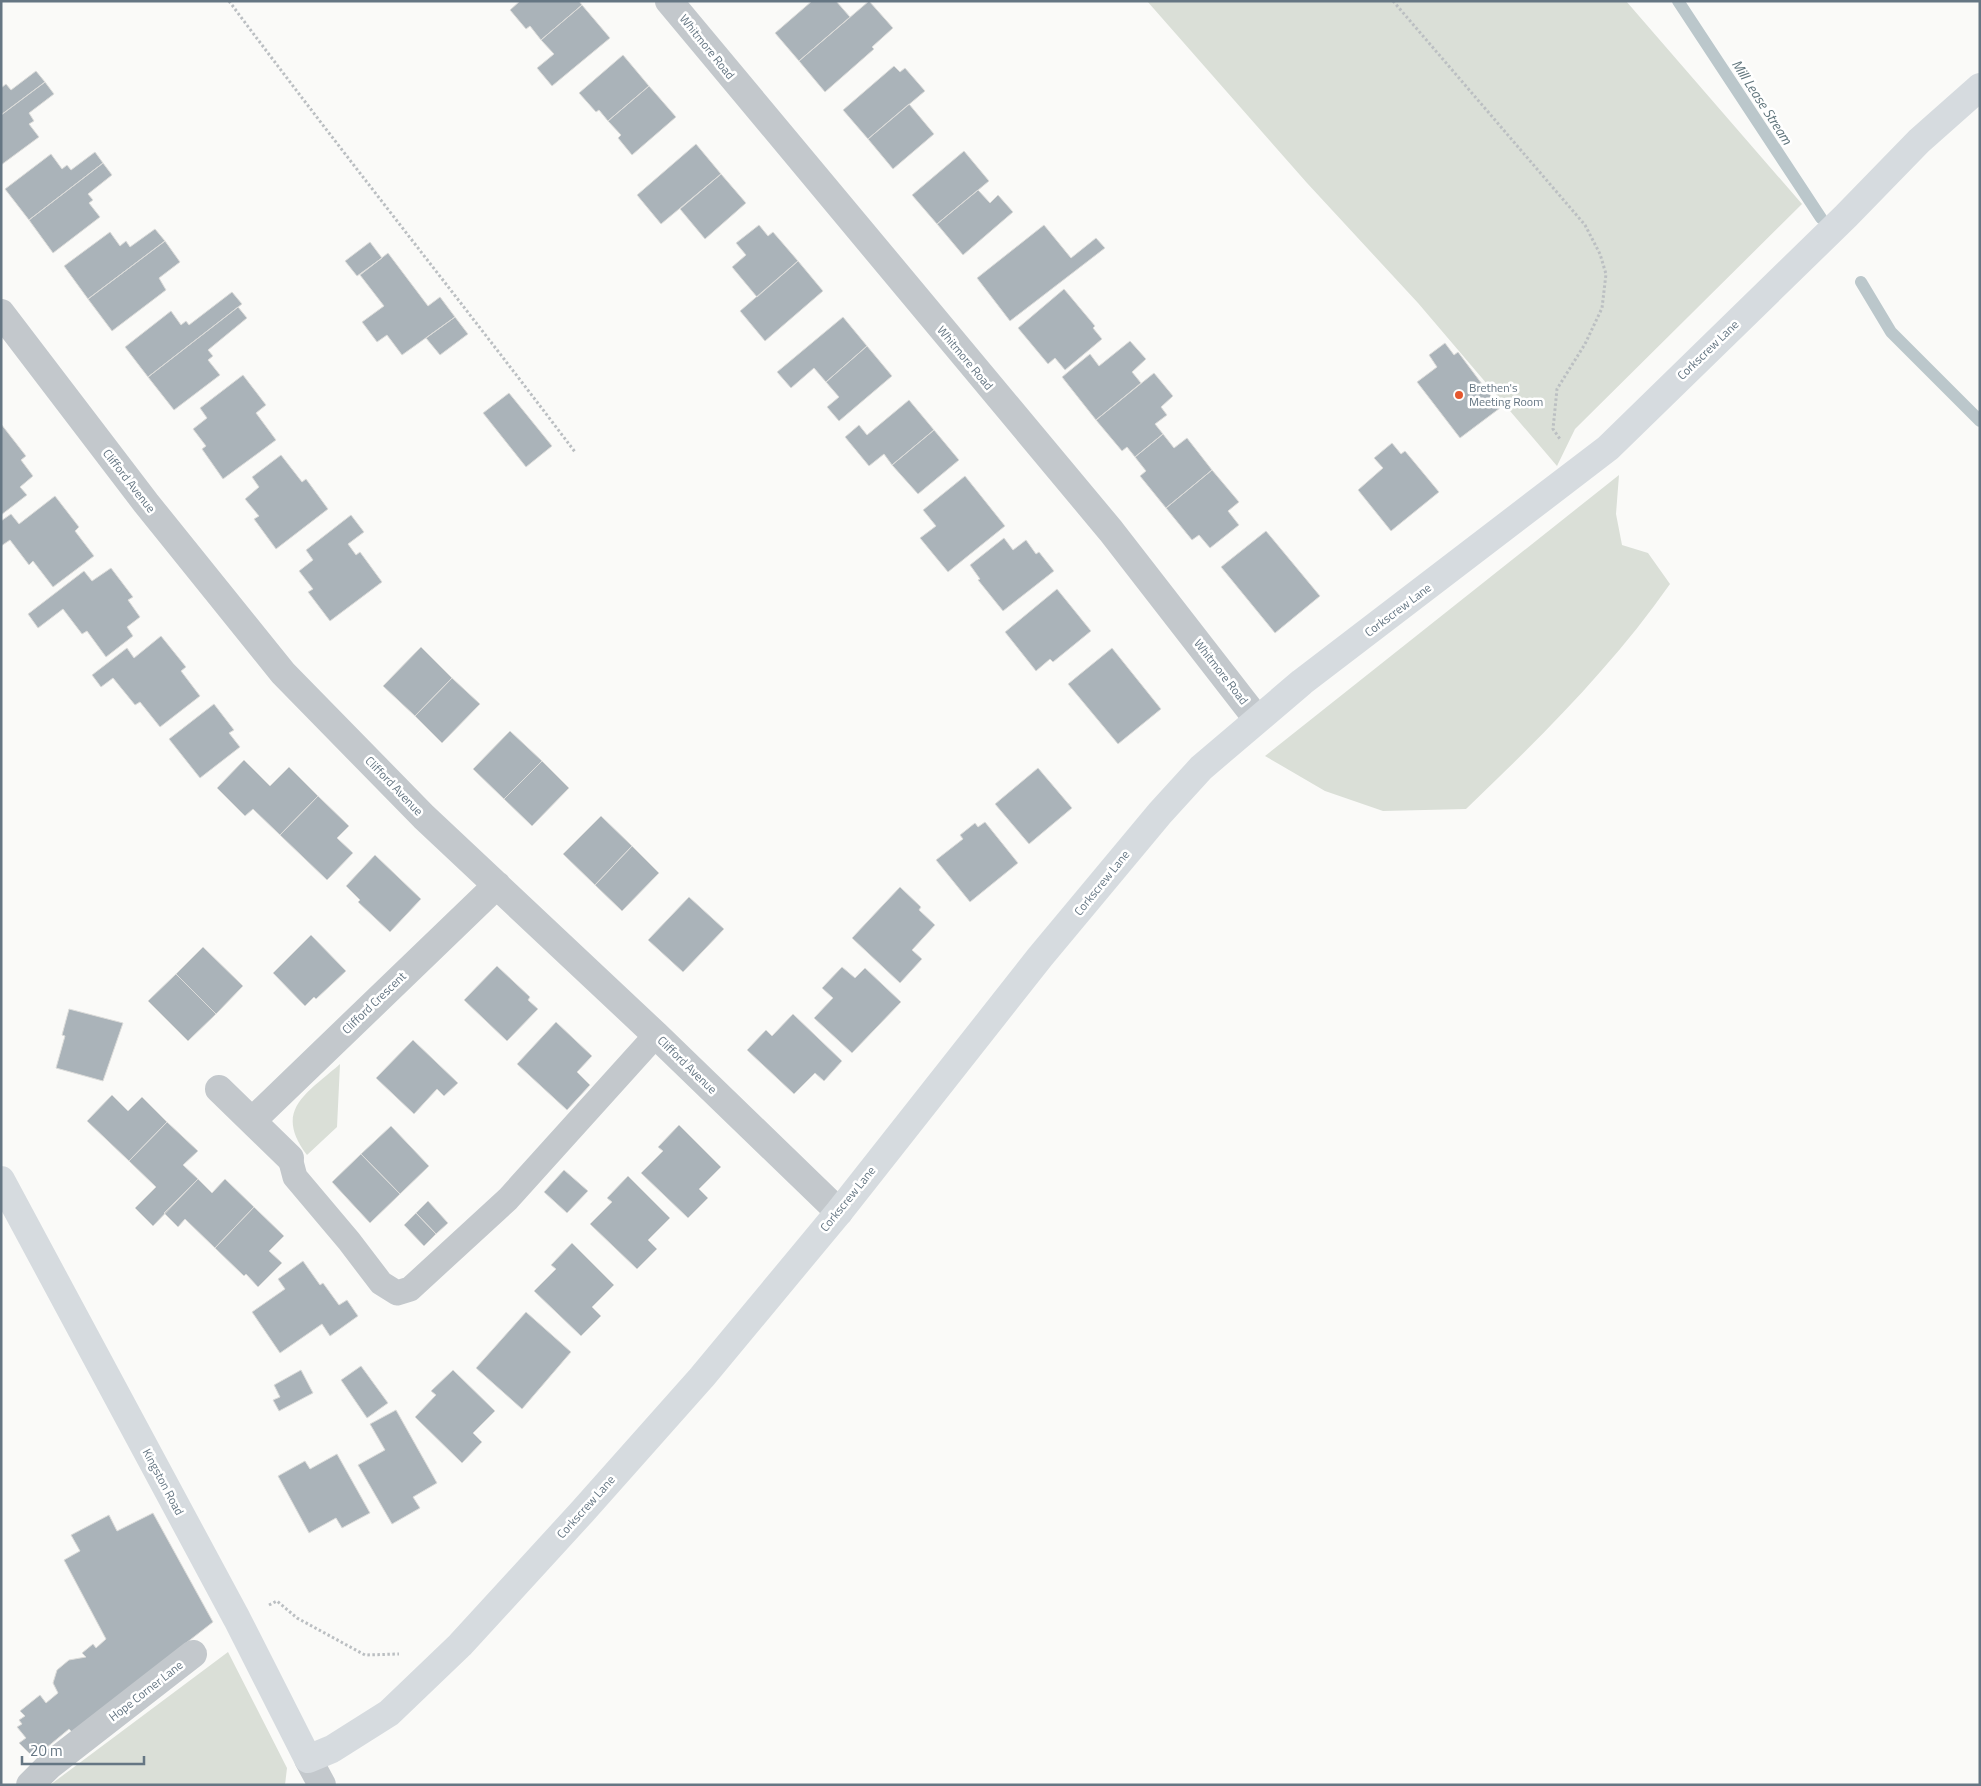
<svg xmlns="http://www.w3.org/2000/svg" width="1981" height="1786" font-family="'Titillium Web',sans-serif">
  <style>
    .green { fill: #dadfd7 }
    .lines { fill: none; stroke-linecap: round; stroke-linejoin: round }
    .stream { stroke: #bbc7cb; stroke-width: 12 }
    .building { fill: #aab3b9; stroke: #dcdcda }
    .path { stroke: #bbbfc2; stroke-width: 3; stroke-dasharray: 2.5 2.5; stroke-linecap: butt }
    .lane { stroke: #c3c8cc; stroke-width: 25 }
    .street { stroke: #c3c8cc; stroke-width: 28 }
    .secondary { stroke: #d6dbdf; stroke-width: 28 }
    .poi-dot { fill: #e4572e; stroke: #fff; stroke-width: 2 }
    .labels { text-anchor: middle; stroke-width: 5; stroke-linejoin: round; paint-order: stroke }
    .street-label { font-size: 12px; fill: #657683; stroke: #fff }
    .poi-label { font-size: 12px; fill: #657683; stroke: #fff; text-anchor: start }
    .water-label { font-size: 14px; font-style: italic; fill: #60757c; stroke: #fff }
  </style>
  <rect width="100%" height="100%" fill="#fafaf8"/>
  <path class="green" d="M1147,1H1626L1802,204L1575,429L1557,466L1418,303L1307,183Z
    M1619,475L1616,514L1622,545L1648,553L1670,584C1612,667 1539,739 1466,809L1383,811L1325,791L1265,756Z
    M340,1064L337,1127L307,1155C273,1110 306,1094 340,1064Z
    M228,1652L287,1768L285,1785H50Z"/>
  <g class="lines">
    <path class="stream" d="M1678,1L1821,218
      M1861,282L1891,332L1980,421"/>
  </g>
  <path class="building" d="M520,1H579L582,5L541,40L530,26L526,29L510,10Z
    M812,1H836L850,17L799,61L775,33Z
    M869,1L893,28L872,47L874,49L825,92L799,61Z
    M582,5L610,38L552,86L537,68L554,54L541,40Z
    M623,55L649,86L608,121L599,110L596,112L579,93Z
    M894,66L900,72L905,68L925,91L868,139L843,110Z
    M36,71L45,82L1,115V88L6,84L11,90Z
    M45,82L54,94L29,113L34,121L29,124L39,137L1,165V115Z
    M649,86L676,117L632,155L618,138L621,135L608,121Z
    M909,104L934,134L893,169L868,139Z
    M696,144L721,174L661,224L637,195Z
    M964,151L989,181L937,224L912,195Z
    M95,152L103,163L29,220L5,189L51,154L62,169L67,165L71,170Z
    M103,163L112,175L88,194L93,200L89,203L100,217L53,253L29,220Z
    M721,174L746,203L705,239L680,209Z
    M978,190L990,203L998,195L1013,212L963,255L937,224Z
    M759,225L768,236L773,232L798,261L757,297L732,267L746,255L736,243Z
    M1044,225L1071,258L1096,238L1105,248L1010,321L977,278Z
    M155,229L165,241L88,299L64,266L110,232L120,246L126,241L130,247Z
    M165,241L180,262L159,278L166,290L112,331L88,299Z
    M370,242L382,258L357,276L345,261Z
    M388,253L428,306L440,297L455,317L402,355L387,335L377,342L362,322L384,306L360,275Z
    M798,261L823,291L765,341L740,311Z
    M1064,289L1095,326L1093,328L1102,339L1065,370L1055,358L1048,364L1018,328Z
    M232,292L242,304L148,377L125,347L171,311L181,325L186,321L189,325Z
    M238,307L247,318L208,350L213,356L208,360L220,375L174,410L148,377Z
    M455,317L468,334L440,355L426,338Z
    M843,317L867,346L826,382L814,368L791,388L777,372Z
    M1130,341L1146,359L1132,372L1141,383L1096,420L1062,377L1090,354L1099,366Z
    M1445,343L1454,355L1458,352L1500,408L1460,438L1417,382L1437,367L1429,355Z
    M867,346L892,376L839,421L827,407L839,397L826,382Z
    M1154,373L1173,396L1161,407L1167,415L1155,424L1163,434L1135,457L1127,447L1122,451L1096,420Z
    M243,375L266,405L256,413L276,440L223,479L202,449L206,446L193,429L207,418L200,408Z
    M509,393L552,446L526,467L483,413Z
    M909,400L934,430L892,465L884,454L869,466L845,437L859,425L867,435Z
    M1,424L26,456L21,460L33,476L20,487L27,495L1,515Z
    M934,430L959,460L918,494L892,465Z
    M1163,434L1174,448L1187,438L1212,470L1166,508L1140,476L1146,471L1135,457Z
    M1392,443L1401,454L1405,451L1439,492L1391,531L1358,490L1383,468L1374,458Z
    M281,455L302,482L306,479L328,509L276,549L254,519L259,516L245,499L259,487L252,477Z
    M1212,470L1239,502L1228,511L1239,525L1210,548L1199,535L1192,540L1166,508Z
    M965,476L1005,526L948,572L920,538L936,526L923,510Z
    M55,496L79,527L75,531L94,556L53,587L33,561L29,565L10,540L1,546V521L11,514L19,524Z
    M351,515L364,532L348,544L356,555L360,552L382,582L330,621L308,592L313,589L299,571L313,560L306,550Z
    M1266,531L1320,596L1275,633L1221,567Z
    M1004,538L1013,550L1026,540L1036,554L1039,552L1054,571L1003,611L978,580L980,579L970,565Z
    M111,568L133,597L128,600L140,617L127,627L133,636L106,657L87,631L82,634L63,609L38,628L28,614L84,571L92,581Z
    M1057,589L1091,631L1053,662L1050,659L1036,671L1005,632Z
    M161,636L186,667L181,671L200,696L160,727L140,702L135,705L113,678L101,687L92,675L127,648L134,658Z
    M421,647L452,678L415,716L383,686Z
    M1112,648L1161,709L1118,744L1068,684Z
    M452,678L480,704L442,743L415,716Z
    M214,704L234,730L229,733L240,747L200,778L169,739Z
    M510,731L542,761L504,799L473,769Z
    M244,760L270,786L289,767L318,796L280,835L253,809L245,816L217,788Z
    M542,761L569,788L532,826L504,799Z
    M1038,768L1072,808L1029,844L995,804Z
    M318,796L349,826L337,838L353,853L327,880L280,835Z
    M601,816L632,846L595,885L563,854Z
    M985,822L1018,863L970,902L936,860L963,839L960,835L975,823L978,827Z
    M632,846L659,873L622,911L595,885Z
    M375,855L421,899L390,932L358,902L360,900L346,886Z
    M900,887L921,907L919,910L935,925L912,950L922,959L900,983L852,938Z
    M689,897L724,929L683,972L648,940Z
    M311,935L346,971L316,999L314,997L305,1006L273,973Z
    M203,947L243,986L216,1014L176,974Z
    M497,966L530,997L528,1000L538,1009L507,1041L464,1000Z
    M842,967L855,978L865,968L901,1002L852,1053L814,1018L833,998L822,988Z
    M176,974L216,1014L188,1041L148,1001Z
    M69,1009L123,1023L103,1081L56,1068L65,1036L62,1035Z
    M793,1014L842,1061L824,1081L815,1073L794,1094L747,1050L766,1030L772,1036Z
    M556,1022L592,1056L577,1072L590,1085L567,1110L517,1064Z
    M413,1040L458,1083L444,1096L437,1089L414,1114L376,1078Z
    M112,1095L128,1111L142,1097L167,1122L129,1161L87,1121Z
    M167,1122L198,1151L183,1165L198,1179L153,1226L135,1208L156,1187L129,1161Z
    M679,1125L721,1167L699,1189L708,1198L688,1218L641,1173L663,1151L658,1147Z
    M391,1126L429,1166L400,1194L361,1154Z
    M361,1154L400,1194L370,1223L332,1182Z
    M564,1170L588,1191L567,1213L544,1192Z
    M628,1176L670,1218L648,1240L657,1249L637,1269L590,1224L612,1202L607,1198Z
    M198,1179L212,1193L225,1179L254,1207L215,1248L185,1219L178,1227L164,1213Z
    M428,1201L448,1223L436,1234L416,1213Z
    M254,1207L284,1236L269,1251L282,1263L258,1287L246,1274L244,1276L215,1248Z
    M416,1213L436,1234L424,1246L404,1225Z
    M572,1243L614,1285L592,1307L601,1316L581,1336L534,1291L556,1269L551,1265Z
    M303,1261L320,1285L323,1283L339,1305L347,1300L358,1316L330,1336L322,1324L280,1353L252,1312L285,1289L278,1279Z
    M526,1312L571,1352L522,1409L476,1368Z
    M361,1366L388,1403L367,1418L341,1380Z
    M301,1370L313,1393L279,1411L273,1400L280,1397L274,1385Z
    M453,1370L495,1411L473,1433L482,1442L462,1463L415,1417L436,1395L431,1391Z
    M396,1410L437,1483L413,1497L420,1508L392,1524L358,1465L385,1450L370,1424Z
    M337,1454L370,1513L342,1528L336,1518L309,1533L278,1476L305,1461L310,1469Z
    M153,1513L213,1622L72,1732L69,1729L34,1758L19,1743L26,1738L17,1727L22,1724L19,1720L25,1716L20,1711L40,1695L46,1703L58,1693L53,1683L57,1670L69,1660L86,1657L82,1653L93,1644L96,1648L106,1639L64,1560L80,1551L71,1535L109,1515L117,1531Z"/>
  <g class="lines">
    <path class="path" d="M229,1C342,153 461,301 575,452
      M1393,1L1585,225L1600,254L1606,274L1602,308L1585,344L1557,389L1553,429L1560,439
      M269,1605L277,1601L297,1618L365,1655L399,1654"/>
    <path class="lane" d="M290,1158L295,1177L349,1241L381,1283L397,1293L410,1289L508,1199L656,1035"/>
    <path class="street" d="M669,1L1111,531L1257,719
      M1,313L146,503L283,673L424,817L656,1035L839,1212
      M219,1089L290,1158
      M252,1121L497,885
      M308,1759L322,1785
      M30,1785L49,1766L193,1654"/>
    <path class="secondary" d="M1,1180L237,1619L308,1759L332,1749L389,1713L460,1645L582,1512L702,1377L839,1212L1040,957L1160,813L1201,768L1302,682L1608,448L1846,216L1919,141L1980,87"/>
  </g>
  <circle class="poi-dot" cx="1459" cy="395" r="5"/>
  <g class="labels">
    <g class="street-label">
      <text transform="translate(707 47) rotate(51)" y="4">Whitmore Road</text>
      <text transform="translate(1708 350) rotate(-44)" y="4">Corkscrew Lane</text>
      <text transform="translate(965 358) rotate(50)" y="4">Whitmore Road</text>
      <text transform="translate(129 481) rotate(52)" y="4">Clifford Avenue</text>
      <text transform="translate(1398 610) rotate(-37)" y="4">Corkscrew Lane</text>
      <text transform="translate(1221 672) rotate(52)" y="4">Whitmore Road</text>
      <text transform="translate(394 786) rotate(46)" y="4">Clifford Avenue</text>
      <text transform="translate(1102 883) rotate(-51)" y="4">Corkscrew Lane</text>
      <text transform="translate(374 1003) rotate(-44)" y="4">Clifford Crescent</text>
      <text transform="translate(687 1065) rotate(44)" y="4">Clifford Avenue</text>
      <text transform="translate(848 1199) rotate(-51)" y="4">Corkscrew Lane</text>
      <text transform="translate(163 1482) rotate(62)" y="4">Kingston Road</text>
      <text transform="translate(586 1507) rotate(-48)" y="4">Corkscrew Lane</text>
      <text transform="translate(146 1691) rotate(-38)" y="4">Hope Corner Lane</text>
    </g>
    <g class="poi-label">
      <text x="1469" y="392">Brethen's<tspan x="1469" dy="14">Meeting Room</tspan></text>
    </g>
    <g class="water-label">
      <text transform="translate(1762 102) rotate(57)" y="5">Mill Lease Stream</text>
    </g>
  </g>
  <rect width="1981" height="1786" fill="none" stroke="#657683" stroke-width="5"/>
  <path d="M22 1756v8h122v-8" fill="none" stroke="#657683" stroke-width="2.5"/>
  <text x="30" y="1756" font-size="15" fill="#657683" stroke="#ffffff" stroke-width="4" paint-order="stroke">20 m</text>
</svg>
